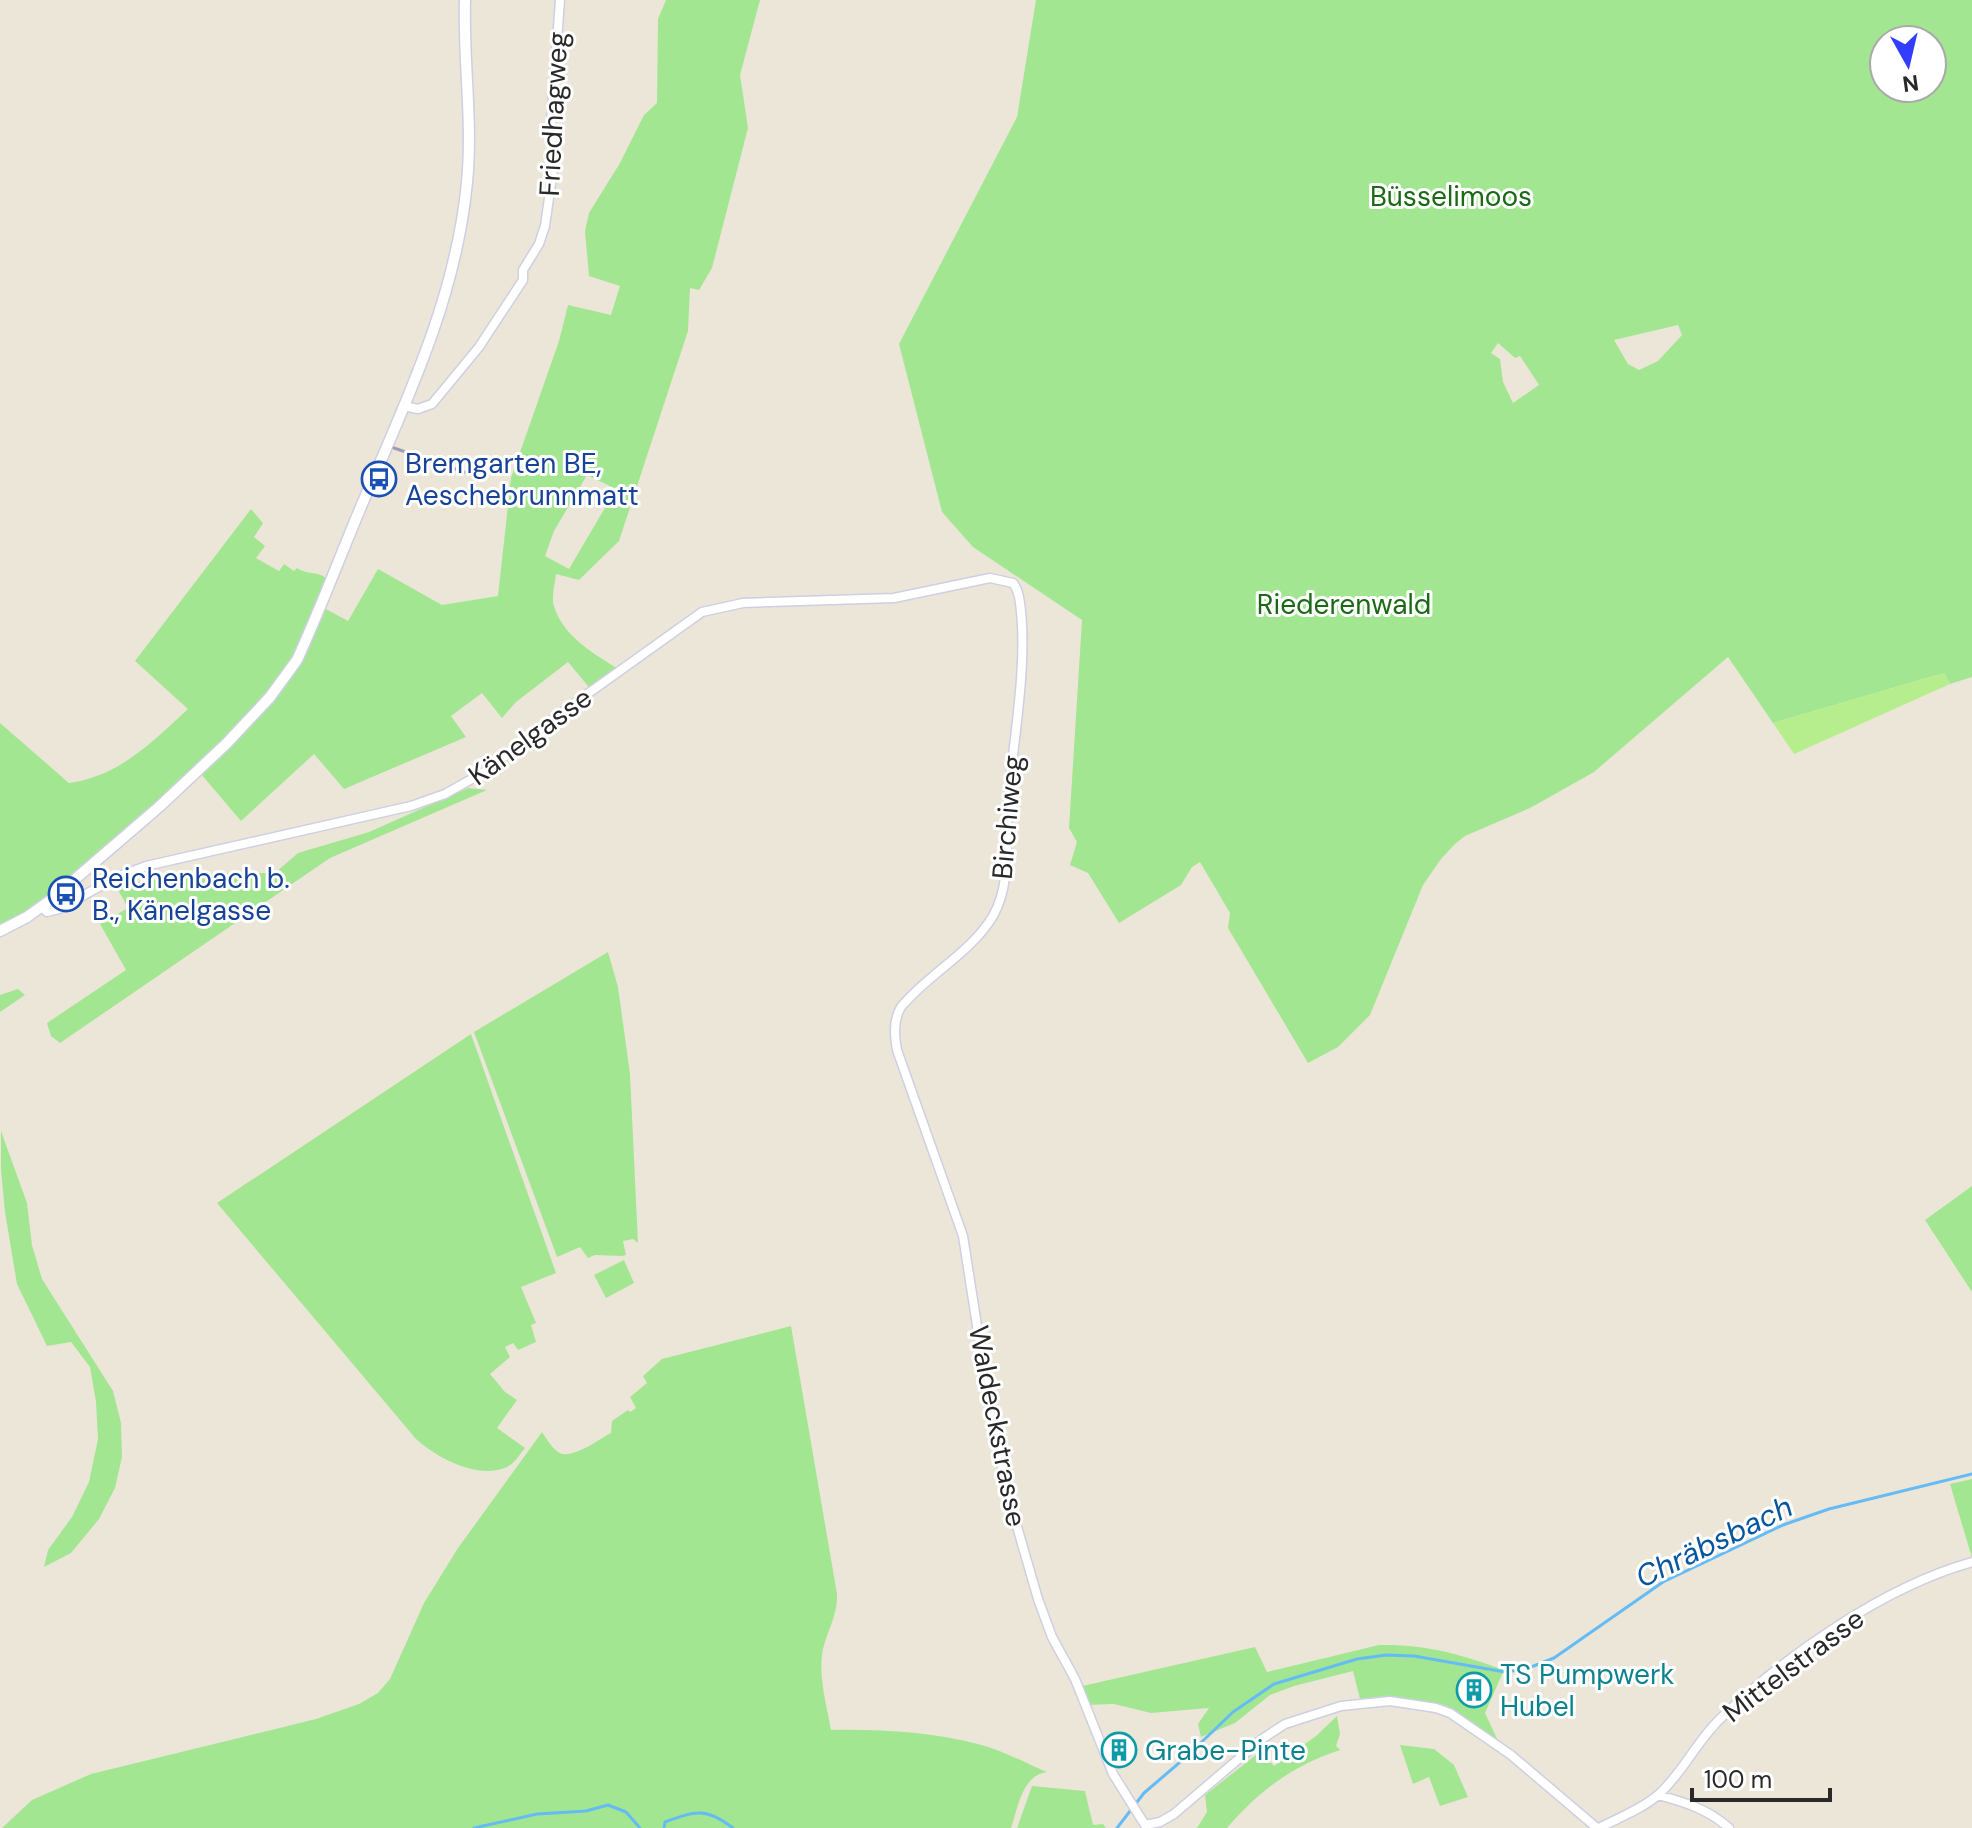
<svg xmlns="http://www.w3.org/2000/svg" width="1972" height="1828" font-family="'DM Sans',sans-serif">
	<rect width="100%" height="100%" fill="#ece6d9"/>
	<path fill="#a3e692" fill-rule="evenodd" d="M666,0H760L740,75L748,128L712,268L699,290L690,288L688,331L619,541L579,580L556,574C555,584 551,597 554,606C563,637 595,654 621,671L593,692L568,662L516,702L502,718L482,693L451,716L466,737L344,789L314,754L241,821L201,774L272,699L324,608L348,621L378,569L442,605L498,596L511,478L559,341L568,305L611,315L620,286L589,276L585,231L589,213L620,163L644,115L657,103L658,19ZM587,475L616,489L569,569L545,556L554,531Z
		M1036,0H1972V677L1950,684L1944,673L1773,723L1728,657L1594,772L1530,808L1465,836L1455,844L1441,859L1423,885L1370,1015L1338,1047L1308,1063L1228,928L1230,913L1200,862L1192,867L1181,885L1119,923L1088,873L1070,865L1077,842L1069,828L1082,620L973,547L942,512L899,344L1017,117ZM1884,40H1932V88H1884ZM1678,325L1682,335L1658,361L1639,370L1628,364L1614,340ZM1498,343L1515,358L1520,356L1539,385L1513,403L1503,382L1500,359L1491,353Z
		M251,509L263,523L254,537L265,546L256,558L279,571L284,564L294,571L297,568C307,575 317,571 326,578L288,667L225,739L157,803L39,904L0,926V723L69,783C120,776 152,742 188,709L135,661Z
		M468,788L487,790L330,858L60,1043L51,1036L47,1023L126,970L100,924L128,908L116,886L198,873H275L298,853L369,832Z
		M608,952L618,987L630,1074L638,1243L633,1239L623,1241L626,1255L622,1256L595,1255L588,1258L580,1247L557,1257L474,1032Z
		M18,989L25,995L0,1012V995Z
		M471,1034L556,1273L521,1287L536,1323L531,1325L536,1342L518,1350L513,1343L505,1347L510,1357L490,1374L505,1392L517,1400L497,1428L525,1448C519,1455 515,1463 507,1467C478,1480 437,1458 416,1439L217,1203Z
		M1,1131L27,1203L32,1245L42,1279L113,1391L121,1423L122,1457L115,1488L99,1519L71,1553L44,1567L48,1550L72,1517L89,1482L98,1439L96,1402L90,1367L71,1342L47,1346L17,1284L5,1212L1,1170Z
		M1972,1186V1292L1925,1220Z
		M624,1260L634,1283L606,1298L594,1275Z
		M791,1326L837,1594C838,1617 825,1634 822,1655C819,1679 827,1707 831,1730C879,1729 931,1732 978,1744C1002,1750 1025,1763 1047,1772C1022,1775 1018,1808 1011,1828H2L32,1800L91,1774L316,1719L359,1704L378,1693L390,1679L424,1603L458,1548L542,1432C546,1438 552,1448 558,1452C571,1461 599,1439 611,1433L612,1421L628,1410L630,1412L636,1408L630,1397L647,1383L643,1376L662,1359Z
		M1972,1479V1558L1950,1484Z
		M1379,1645C1426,1644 1460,1654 1504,1670L1485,1713L1499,1743C1485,1733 1472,1721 1458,1713C1428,1698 1392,1696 1360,1699L1353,1671L1294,1686L1270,1695L1235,1723L1201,1737L1198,1724L1209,1708L1151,1713L1114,1704L1085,1705L1078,1687L1255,1647L1267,1672Z
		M1337,1716L1340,1734L1336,1746L1340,1750C1293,1765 1259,1791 1227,1828H1197L1207,1812L1205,1795L1261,1751L1274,1766L1316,1736Z
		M1400,1745L1434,1749L1454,1765L1468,1797L1440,1806L1429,1777L1413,1784Z
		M1032,1786L1085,1791L1093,1825L1103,1824L1106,1828H1017Z"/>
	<path fill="#b7ee8d" d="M1944,673L1950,684L1794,754L1773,723Z"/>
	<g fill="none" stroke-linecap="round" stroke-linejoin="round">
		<path stroke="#65bbf5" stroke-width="3" d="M474,1828L537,1814L586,1811L608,1805L626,1812L640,1828
			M664,1828L665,1822C695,1811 706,1807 733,1828
			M1117,1828L1144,1793L1186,1757L1233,1712L1274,1684L1357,1659L1386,1655L1414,1656L1505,1672L1526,1669L1554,1658L1663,1582L1783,1525L1829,1509L1972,1474"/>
		<g stroke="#cecfe3" stroke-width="11">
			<path id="minor" d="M404,406L418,409L432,404L479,347L523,280V270L539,244L545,226L555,156L551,124L560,0
				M42,907L47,912L59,909L115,878L146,866L411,806L445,794L486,771L558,715L702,612L743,603L894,598L990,578L1013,583C1019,591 1020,601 1021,612C1027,669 1013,743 1008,802C1005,839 1012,883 993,916C971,953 928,974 901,1007C893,1020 894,1035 897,1050L963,1236L991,1415L1007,1492L1038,1599L1052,1637L1075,1679L1113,1774L1145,1825
				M1658,1795C1684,1802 1708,1809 1729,1828
				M1145,1825L1160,1822L1174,1814L1262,1739L1285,1724L1341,1706L1390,1701L1436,1708L1450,1713L1511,1755L1597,1828
				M1599,1828C1618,1818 1642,1809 1658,1795C1682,1774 1696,1742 1720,1719C1785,1656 1883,1587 1972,1562"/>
		</g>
		<g stroke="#cecfe3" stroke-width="13">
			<path id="tertiary" d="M0,931L27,917L52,899L160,806L227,743L270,697L297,660C320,610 339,559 360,509C406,402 456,299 467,182C473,121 463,61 465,0"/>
		</g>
		<use href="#minor" stroke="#fff" stroke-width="8"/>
		<use href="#tertiary" stroke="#fff" stroke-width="10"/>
		<path stroke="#9c9cb4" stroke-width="3" d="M394,448L470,474"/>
	</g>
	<defs>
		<g id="bus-ring" transform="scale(1.8)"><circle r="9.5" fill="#fff" stroke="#1a4fb4" stroke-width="1.5"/><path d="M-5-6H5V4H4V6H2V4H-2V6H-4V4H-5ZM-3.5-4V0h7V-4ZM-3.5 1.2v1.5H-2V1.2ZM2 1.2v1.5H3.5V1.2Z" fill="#1a4fb4"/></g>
		<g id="building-ring" transform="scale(1.8)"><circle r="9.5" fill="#fff" stroke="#0f9aa8" stroke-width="1.5"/><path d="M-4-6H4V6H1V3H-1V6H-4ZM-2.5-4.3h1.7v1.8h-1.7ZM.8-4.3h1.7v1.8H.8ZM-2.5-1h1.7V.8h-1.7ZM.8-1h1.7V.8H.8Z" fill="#0f9aa8"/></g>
	</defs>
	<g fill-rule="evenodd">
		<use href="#bus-ring" x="379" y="479"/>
		<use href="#bus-ring" x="66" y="894"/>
		<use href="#building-ring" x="1474" y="1690"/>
		<use href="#building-ring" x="1119" y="1750"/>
	</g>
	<g text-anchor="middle" stroke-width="6" stroke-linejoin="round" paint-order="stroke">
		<g font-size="28" fill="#292929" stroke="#fff">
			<text transform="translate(553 114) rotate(-87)" y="10">Friedhagweg</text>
			<text transform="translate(530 736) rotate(-36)" y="10">Känelgasse</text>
			<text transform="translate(1007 817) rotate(-85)" y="10">Birchiweg</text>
			<text transform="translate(998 1426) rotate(79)" y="10">Waldeckstrasse</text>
			<text transform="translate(1793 1665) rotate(-37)" y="10">Mittelstrasse</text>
		</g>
		<g font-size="28" fill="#1b6915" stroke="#fff">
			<text x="1451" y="206">Büsselimoos</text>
			<text x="1344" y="614">Riederenwald</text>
		</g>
		<g font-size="28" fill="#164399" stroke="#fff" text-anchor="start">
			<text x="405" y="473">Bremgarten BE,<tspan x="405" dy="32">Aeschebrunnmatt</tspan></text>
			<text x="92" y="888">Reichenbach b.<tspan x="92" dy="32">B., Känelgasse</tspan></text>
		</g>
		<g font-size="28" fill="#0d838f" stroke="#fff" text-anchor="start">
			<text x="1500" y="1684">TS Pumpwerk<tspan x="1500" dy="32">Hubel</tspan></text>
			<text x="1145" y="1760">Grabe-Pinte</text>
		</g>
		<g font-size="30" font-style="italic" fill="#06559f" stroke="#fff">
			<text transform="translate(1714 1542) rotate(-26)" y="10">Chräbsbach</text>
		</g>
	</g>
	<g transform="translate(1908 64) rotate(172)"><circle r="38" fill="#ffffff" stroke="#a9a9a9" stroke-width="2"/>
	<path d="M0-6L14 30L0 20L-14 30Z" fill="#333dff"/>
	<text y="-12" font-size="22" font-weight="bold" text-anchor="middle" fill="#292929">N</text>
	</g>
	<path d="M1692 1788v12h138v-12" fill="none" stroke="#292929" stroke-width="4"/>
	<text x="1704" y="1788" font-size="24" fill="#292929" stroke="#ffffff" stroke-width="6" paint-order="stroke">100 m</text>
</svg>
